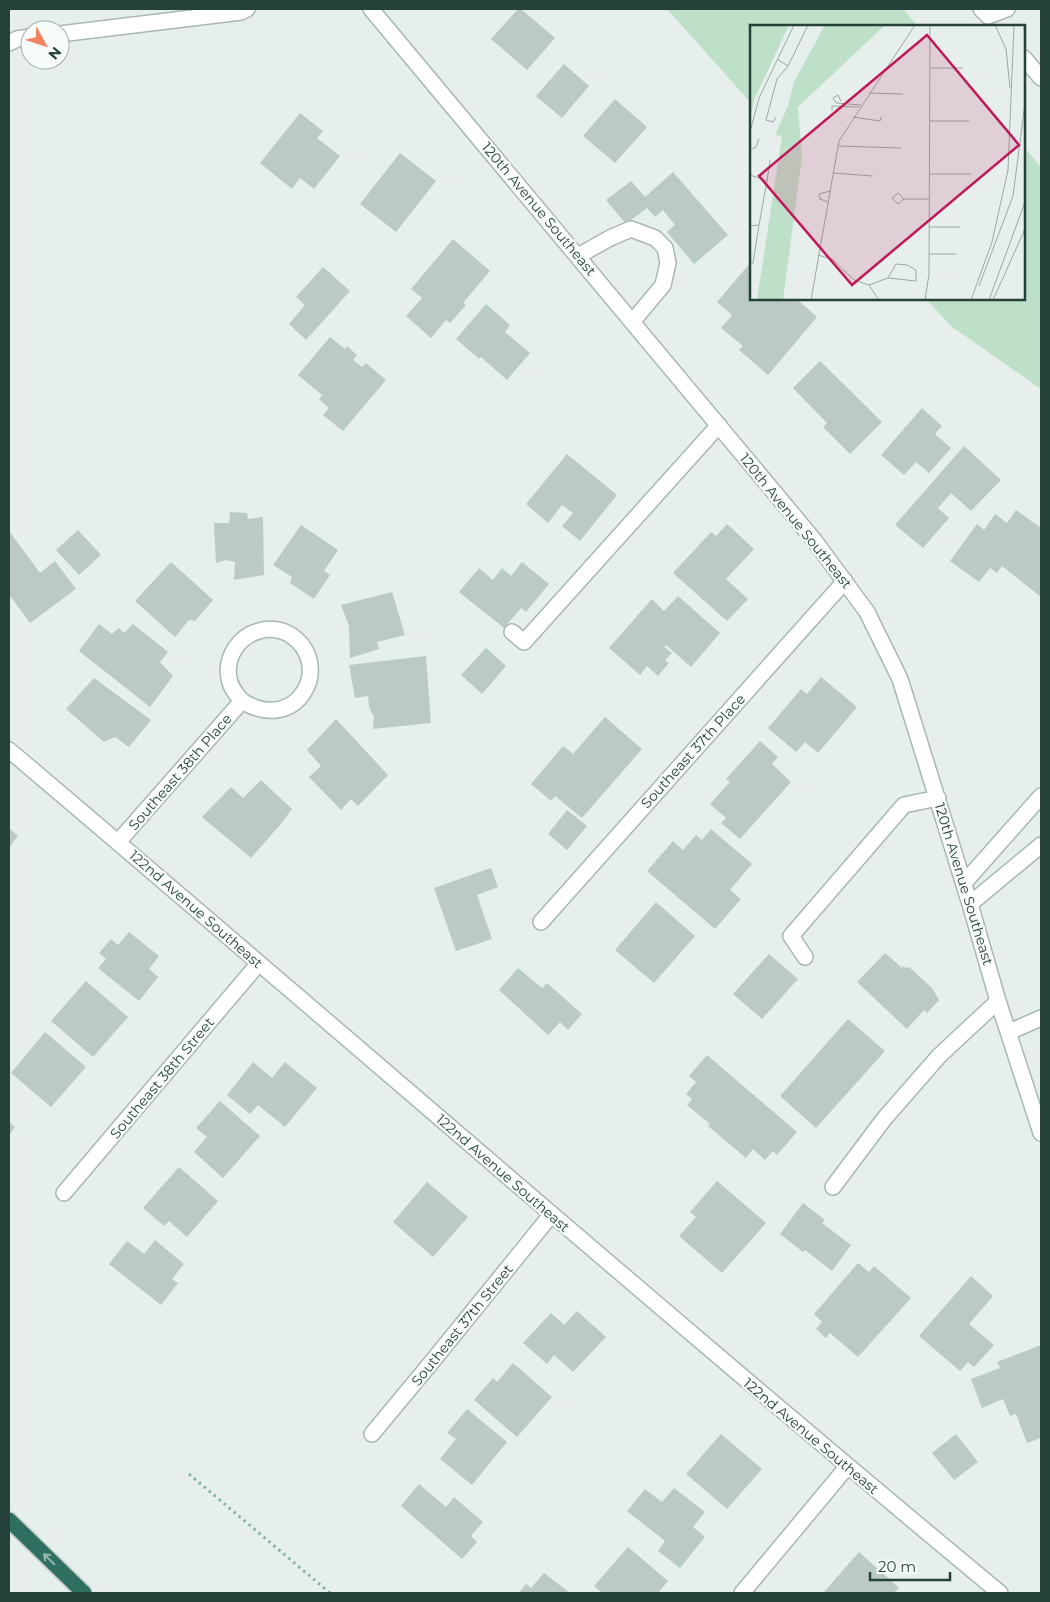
<svg xmlns="http://www.w3.org/2000/svg" width="1050" height="1602" font-family="Montserrat,sans-serif">
	<rect width="100%" height="100%" fill="#e6efeb"/>
	<path fill="#bfe0c8" d="M667,9H903L918,26H751V103Z
		M1024,147L1041,167V389L951,326L926,299H1024Z"/>
	<path fill="#bbcac4" d="M518,9H521L555,38L527,70L491,39Z
		M564,64L589,86L562,118L536,96Z
		M615,99L647,127L615,163L583,136Z
		M300,113L323,131L317,138L340,156L314,189L300,178L292,189L260,163Z
		M400,153L436,181L396,232L360,204Z
		M673,172L728,235L694,264L667,232L675,225L663,210L655,217L647,208L626,224L606,200L631,181L645,197Z
		M453,239L490,271L463,303L466,305L450,323L446,320L431,338L406,316L422,298L411,289Z
		M751,262V299H801L799,301L817,317L768,375L739,350L743,346L721,328L732,315L717,302Z
		M323,267L350,291L306,340L289,324L305,305L296,297Z
		M486,304L510,325L505,332L530,353L507,380L481,357L479,359L456,339Z
		M330,337L345,349L347,346L357,355L353,360L362,367L366,363L386,380L343,431L323,415L329,408L319,399L322,395L298,375Z
		M820,361L882,422L850,454L823,427L827,423L793,388Z
		M922,408L942,426L935,434L951,448L929,473L916,462L904,475L881,455Z
		M964,446L1001,480L971,511L951,493L938,508L949,518L923,548L895,525Z
		M567,454L617,495L580,541L562,526L573,513L562,505L548,523L526,504Z
		M1016,510L1041,528V597L1002,566L997,573L990,568L979,582L950,561L977,524L984,530L995,514L1007,523Z
		M230,512L247,513L248,519L263,517L264,575L234,580L235,562L226,560L216,563L214,523H229Z
		M727,524L754,549L726,579L748,599L727,621L673,573L711,532L716,536Z
		M301,525L338,550L324,571L330,575L314,599L290,583L292,577L273,565Z
		M78,530L101,555L79,575L56,550Z
		M9,531L40,573L55,561L76,589L30,623L11,597L9,598Z
		M171,562L213,600L195,621L189,620L175,637L135,601Z
		M522,562L549,584L526,612L521,608L504,628L459,592L479,568L493,580L502,568L511,576Z
		M392,592L405,635L377,642L379,649L350,658L349,626L341,605Z
		M678,596L720,633L691,667L666,645L664,647L672,653L665,660L669,663L658,676L647,666L640,675L609,648L652,599L664,611Z
		M99,624L112,634L119,628L124,633L133,624L168,652L160,662L173,676L150,707L79,651Z
		M486,648L506,666L482,694L461,675Z
		M426,656L431,723L373,729L374,717L369,707L368,696L355,698L349,665Z
		M821,677L857,707L818,753L805,742L796,752L768,728L801,689L807,694Z
		M94,678L151,720L129,747L115,737L104,742L66,709Z
		M605,717L642,749L582,818L555,796L551,801L531,784L563,746L573,754Z
		M336,719L388,775L358,806L351,799L341,810L309,777L321,766L307,750Z
		M760,741L778,757L772,764L791,782L740,839L721,823L726,818L710,804L730,782L726,779Z
		M261,780L292,809L280,825L251,858L202,817L231,787L243,798Z
		M567,810L587,826L567,850L548,834Z
		M9,828L18,836L9,848Z
		M711,829L752,864L730,890L741,899L715,929L647,871L673,841L683,850L696,835L702,840Z
		M491,868L498,887L477,895L492,939L456,951L434,888Z
		M656,902L695,936L654,983L615,950Z
		M129,932L159,956L149,969L158,977L139,1001L98,968L106,959L99,953L111,939L118,945Z
		M885,953L902,968L903,966L906,968L909,967L932,988L939,1000L927,1013L924,1010L907,1029L857,982Z
		M769,954L798,979L762,1019L733,994Z
		M518,968L542,988L547,983L582,1014L568,1030L560,1022L548,1035L499,990Z
		M86,981L128,1017L93,1057L51,1021Z
		M848,1019L885,1051L816,1128L780,1096Z
		M45,1032L86,1067L51,1107L11,1073Z
		M707,1055L797,1132L777,1155L773,1151L765,1160L753,1149L746,1158L708,1126L710,1124L687,1105L692,1099L686,1094L696,1082L689,1076Z
		M253,1062L272,1078L285,1062L317,1088L285,1127L258,1105L250,1114L227,1095Z
		M220,1101L260,1136L223,1178L194,1152L207,1137L196,1128Z
		M9,1122L15,1127L9,1135Z
		M179,1167L218,1201L187,1237L169,1221L164,1226L143,1208Z
		M717,1181L766,1223L722,1273L679,1236L696,1217L690,1212Z
		M427,1182L468,1217L433,1257L393,1222Z
		M803,1203L825,1220L822,1223L851,1245L832,1271L805,1250L803,1252L780,1234Z
		M155,1240L184,1264L172,1279L178,1283L161,1305L109,1264L127,1241L144,1254Z
		M858,1263L869,1272L874,1266L911,1298L858,1357L830,1333L826,1338L816,1329L822,1322L814,1314Z
		M971,1276L993,1296L969,1324L994,1345L974,1367L968,1362L960,1371L919,1336Z
		M577,1311L606,1337L573,1372L554,1355L547,1364L523,1343L551,1313L564,1325Z
		M1041,1345V1438L1027,1443L1016,1414L1010,1416L1003,1399L982,1408L971,1379L1000,1368L997,1362Z
		M513,1363L552,1397L517,1437L474,1400L493,1378L497,1382Z
		M467,1409L507,1442L472,1485L440,1459L456,1439L447,1433Z
		M721,1434L762,1469L727,1509L686,1474Z
		M956,1434L978,1462L954,1480L932,1453Z
		M419,1484L446,1507L454,1497L483,1522L471,1536L477,1542L462,1559L401,1506Z
		M674,1488L705,1512L693,1527L705,1537L680,1568L658,1551L665,1541L627,1511L645,1489L662,1502Z
		M628,1547L668,1581L658,1593H602L594,1586Z
		M859,1552L899,1588L894,1593H826L824,1592Z
		M544,1573L570,1593H519L526,1584L531,1588Z"/>
	<g fill="none" stroke-linecap="round" stroke-linejoin="round">
		<g stroke="#a8b8b2" stroke-width="18">
			<path id="minor" d="M371,9L814,540L867,612L900,679L970,904L998,1001L1041,1133
				M981,9L988,16L1007,9
				M60,34L241,12L247,9
				M9,43L17,39L30,37
				M1024,58L1041,78
				M578,256L610,238L631,229L655,238L665,248L668,263L663,285L633,321
				M512,632L524,642L719,425
				M9,750C340,1030 666,1316 1000,1593
				M118,842L242,701C236,694 230,687 229,678C225,657 239,636 259,631C268,628 280,629 289,634C336,663 298,736 242,701
				M964,883L1041,796
				M970,904L1041,845
				M541,922L845,581
				M805,957L791,936L904,805L938,798
				M1009,1032L1041,1018
				M833,1187L884,1119L939,1056L998,1001
				M64,1193L259,963
				M372,1434L435,1358L551,1215
				M742,1593L847,1467"/>
		</g>
		<g stroke="#c2cac8" stroke-width="18">
			<path id="highway" d="M9,1520L84,1593"/>
		</g>
		<path stroke="#86b3a5" stroke-width="3" stroke-dasharray="2.5 4" stroke-linecap="butt" d="M189,1474L330,1593"/>
		<use href="#minor" stroke="#fff" stroke-width="15"/>
		<use href="#highway" stroke="#2f6f62" stroke-width="15"/>
	</g>
	<defs><path id="oneway-shaft" d="M-6 0H5M1.5-3L5.5 0L1.5 3" fill="none" stroke-width="1.6" stroke-linecap="round" stroke-linejoin="round" transform="scale(1.25)"/></defs>
	<use stroke="#93b5ae" href="#oneway-shaft" transform="translate(49 1559) rotate(-136)"/>
	<g text-anchor="middle" stroke-width="4.5" stroke-linejoin="round" paint-order="stroke">
		<g font-size="14" fill="#24423a" stroke="#f7fbf9">
			<text transform="translate(539 209) rotate(50)" y="5">120th Avenue Southeast</text>
			<text transform="translate(796 521) rotate(51)" y="5">120th Avenue Southeast</text>
			<text transform="translate(693 751) rotate(-48)" y="5">Southeast 37th Place</text>
			<text transform="translate(180 772) rotate(-49)" y="5">Southeast 38th Place</text>
			<text transform="translate(964 884) rotate(73)" y="5">120th Avenue Southeast</text>
			<text transform="translate(196 909) rotate(41)" y="5">122nd Avenue Southeast</text>
			<text transform="translate(162 1078) rotate(-50)" y="5">Southeast 38th Street</text>
			<text transform="translate(503 1173) rotate(41)" y="5">122nd Avenue Southeast</text>
			<text transform="translate(462 1325) rotate(-51)" y="5">Southeast 37th Street</text>
			<text transform="translate(811 1436) rotate(40)" y="5">122nd Avenue Southeast</text>
		</g>
	</g>
	<g transform="translate(750 25)">
		<rect width="275" height="275" fill="#e6efeb"/>
		<path d="M0,0H39L4,75L0,96ZM75,0H135L48,82L52,132L33,275H7L32,111L25,110L38,81L44,57Z" fill="#bfe0c8"/>
		<path fill="none" stroke="#98aaa4" stroke-width="1" d="M245,0L256,24L260,63M274,0L275,26M27,34L38,41L58,0M181,43H213M119,68L153,69M91,76L88,70L83,73L86,78L111,80M82,86V81L109,82M26,92L23,97L16,95L27,54L38,41M103,92L130,96L131,92M180,96H219M0,107L9,73L44,0M88,121L151,123M0,125L6,122L9,114M83,148L123,151M180,149H221M0,150L17,156L9,200L0,201M17,156L20,135M154,174L148,168L142,173L148,179L154,174H179M78,177L70,174L69,169L80,166M179,202H210M179,229H206M68,230L82,234L104,255L119,260L138,253L166,256V245L157,240L146,239L138,253M0,237L3,238L9,200M119,260L129,275M229,261L263,171L275,78M61,275L89,116L165,0M175,275L179,249L180,0M221,275L242,217L258,145L264,0M239,275L275,177M243,275L275,204"/>
		<path fill="#c2185b" fill-opacity="0.15" stroke="#c2185b" stroke-width="2.5" d="M177,10L269,120L102,260L9,151Z"/>
		<rect width="275" height="275" fill="none" stroke="#24423a" stroke-width="2.5"/>
	</g>
	<rect width="1050" height="1602" fill="none" stroke="#24423a" stroke-width="20"/>
	<g transform="translate(45 45) rotate(130)"><circle r="24" fill="#f7fbf9" stroke="#a3b1ad"/>
	<path d="M0-4L9 19L0 12L-9 19Z" fill="#f4845f"/>
	<text y="-8" font-size="14" font-weight="bold" text-anchor="middle" fill="#24423a">N</text>
	</g>
	<path d="M870 1572v8h80v-8" fill="none" stroke="#24423a" stroke-width="2.5"/>
	<text x="878" y="1572" font-size="15" fill="#24423a" stroke="#f7fbf9" stroke-width="4" paint-order="stroke">20 m</text>
</svg>
